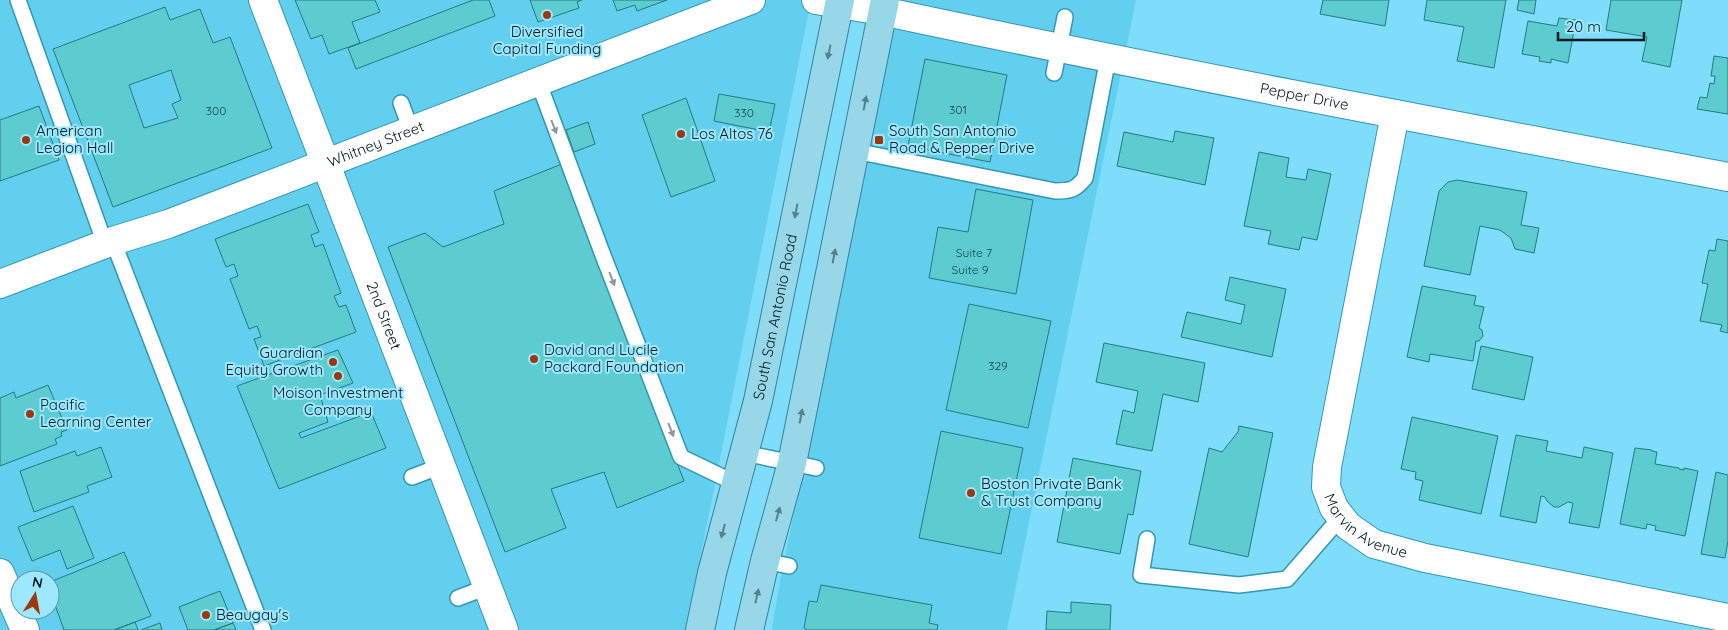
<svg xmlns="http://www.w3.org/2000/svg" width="1728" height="630" font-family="Quicksand,sans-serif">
	<rect width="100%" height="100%" fill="#7dddfa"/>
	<path fill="#63cfee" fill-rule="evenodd" d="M0,0H811L686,630H0ZM20,580H50V610H20Z
		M899,0H1136L1007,630H772L780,581Z"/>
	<path fill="#5cccd1" stroke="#247b7f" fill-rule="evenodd" d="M295,0H375L380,12L352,22L360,43L329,54L322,35L311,39Z
		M473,0H489L495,16L356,69L348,48Z
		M530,0H582L577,2L579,8L538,22Z
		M613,0H667L637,11L635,5L617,11Z
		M1323,0H1389L1385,26L1320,14Z
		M1427,0H1506L1494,68L1457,61L1464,27L1424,20Z
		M1519,0H1536L1534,14L1517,10Z
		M1611,0H1682L1670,67L1642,61L1647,37L1606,30Z
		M165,7L170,20L200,9L213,43L230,37L272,148L113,207L53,49ZM171,70L181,100L172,104L178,118L144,128L129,85Z
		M1559,18L1576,20L1568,63L1551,59V63L1539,61L1540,57L1522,54L1528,21L1557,26Z
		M1714,56L1728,58V114L1697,109L1700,97L1707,98L1710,83L1714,84L1715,76H1711Z
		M925,59L1007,75L990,162L908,146Z
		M719,94L775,104L769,132L714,121Z
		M686,98L715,181L671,197L642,115Z
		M39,106L59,160L0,181V120Z
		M588,122L595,144L574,152L566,130Z
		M1175,131L1214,138L1205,185L1117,166L1124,132L1173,142Z
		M1259,152L1289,158L1286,177L1306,180L1308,169L1331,174L1317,240L1302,237L1299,250L1268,244L1271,231L1244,226Z
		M562,164L684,481L617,508L604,472L551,489L566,528L505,552L388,247L425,233L443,247L504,224L494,191Z
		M1457,180L1527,192L1521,225L1539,228L1534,253L1515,249L1511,238L1500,230L1480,226L1470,275L1424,266L1439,191L1448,182Z
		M976,189L1033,200L1016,294L929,278L938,227L968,232Z
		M308,204L319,232L311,235L315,247L323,244L341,293L334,296L339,307L346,305L356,332L264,366L254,339L261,337L257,326L249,329L230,279L238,276L234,264L226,267L215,239Z
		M1717,239L1728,241V333L1720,331L1722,325L1700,321L1708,284L1702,283L1709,250L1715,251Z
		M1230,277L1286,289L1272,357L1181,337L1187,312L1241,324L1245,305L1225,300Z
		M1422,286L1476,296L1474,305L1484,307L1479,328L1482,330L1483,336L1479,341H1476L1473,361L1430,354L1429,362L1407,357Z
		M969,304L1051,321L1028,428L946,410Z
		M1104,343L1205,363L1198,402L1163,394L1152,451L1116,444L1123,410L1134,413L1138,391L1096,382Z
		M1481,346L1533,357L1524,400L1472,389Z
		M338,350L353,383L320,395L328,422L299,433L301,438L371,412L386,448L279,489L237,386Z
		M48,385L67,430L61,432L62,436L55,439L57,444L0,466V398L14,392L16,398Z
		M1412,417L1498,436L1481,514L1419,500L1423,481L1415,479L1416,472L1401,469Z
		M1239,426L1273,433L1248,557L1189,544L1209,448L1222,452L1238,432Z
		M941,431L1023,448L1001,554L919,538Z
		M1516,435L1548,441L1546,451L1582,458L1584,447L1613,453L1599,528L1569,523L1573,503L1568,502L1559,507H1554L1547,501L1545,497L1541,496L1536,523L1500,516Z
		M101,447L112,477L87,486L89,492L34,512L20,471L75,451L77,456Z
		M1635,448L1652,450V451L1657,452L1655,464L1679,468V469L1684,470V468L1698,471L1685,536L1655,530L1656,526L1647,524L1646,529L1620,524Z
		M1073,458L1141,471L1133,515L1128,514L1120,554L1057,542Z
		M1716,472L1728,475V541L1725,558L1701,554Z
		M73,506L94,558L67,569L60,550L32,561L18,527Z
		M124,552L151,616L114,630H64L50,591V582Z
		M821,585L932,605L929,623L938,625L937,630H807L804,628L809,601L817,602Z
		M220,591L233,623L214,630H188L179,607Z
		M1071,602L1111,605L1110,630H1046L1047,611L1071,613Z
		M135,622L138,630H114Z
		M160,623L162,630H141Z
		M233,623L236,630H214Z"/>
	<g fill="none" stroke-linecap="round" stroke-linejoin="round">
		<g stroke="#3197b2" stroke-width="18">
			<path id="lane" d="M18,0L105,244
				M1054,73L1065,17
				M538,81L601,250L681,457L735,483
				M401,103L411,130
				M855,151L1055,191C1071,191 1075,190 1085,178L1108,58
				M113,241L263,630
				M744,453L816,468
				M412,477L441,466
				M1147,539L1141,575L1239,585L1287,579L1341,517
				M765,561L789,566
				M458,598L487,587"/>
		</g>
		<g stroke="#3197b2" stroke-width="30">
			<g id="street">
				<path id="s1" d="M263,0L504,630"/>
				<path id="s2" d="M882,11C1163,71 1446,124 1728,177"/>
				<path id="s3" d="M1395,114L1327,467L1326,487L1334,508L1348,526L1374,544L1425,558L1728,618"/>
			</g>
		</g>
		<g stroke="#3197b2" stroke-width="30">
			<g id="secondary">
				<path d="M816,0L882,11"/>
				<path id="s4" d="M0,284L113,241L168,224L751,0"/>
				<path d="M0,573L25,630"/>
			</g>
		</g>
		<g stroke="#358399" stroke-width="30">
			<g id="primary">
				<path id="s5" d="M700,630L712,573L758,401L840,0"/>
				<path d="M749,630L765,561L792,463L885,0"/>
			</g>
		</g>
		<use href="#lane" stroke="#fff" stroke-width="15"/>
		<use href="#street" stroke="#fff" stroke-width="28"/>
		<use href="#secondary" stroke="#fff" stroke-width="28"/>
		<use href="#primary" stroke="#97d7e8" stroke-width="28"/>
	</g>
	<defs><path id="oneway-solid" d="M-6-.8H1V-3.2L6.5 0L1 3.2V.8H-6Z" transform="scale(1.25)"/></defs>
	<g fill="#53828f">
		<use href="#oneway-solid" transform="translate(829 52) rotate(102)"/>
		<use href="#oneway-solid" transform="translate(865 103) rotate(-79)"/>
		<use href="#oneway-solid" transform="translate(796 211) rotate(101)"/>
		<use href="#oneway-solid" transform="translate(834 256) rotate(-79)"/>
		<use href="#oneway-solid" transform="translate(801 416) rotate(-79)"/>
		<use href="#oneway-solid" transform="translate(778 514) rotate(-74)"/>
		<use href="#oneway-solid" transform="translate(723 531) rotate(105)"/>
		<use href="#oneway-solid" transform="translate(757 596) rotate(-77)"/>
	</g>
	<g fill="#8c989c">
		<use href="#oneway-solid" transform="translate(554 127) rotate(69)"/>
		<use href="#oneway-solid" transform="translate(612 279) rotate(69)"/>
		<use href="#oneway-solid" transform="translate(671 430) rotate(69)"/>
	</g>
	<g fill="#9d380e" stroke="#9ee8ff" stroke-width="2">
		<circle cx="547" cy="15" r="5"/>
		<circle cx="681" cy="134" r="5"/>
		<circle cx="26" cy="140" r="5"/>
		<rect x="874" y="135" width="10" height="10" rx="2.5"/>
		<circle cx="534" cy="359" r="5"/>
		<circle cx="333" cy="362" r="5"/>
		<circle cx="338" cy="376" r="5"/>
		<circle cx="30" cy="414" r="5"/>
		<circle cx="971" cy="493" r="5"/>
		<circle cx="206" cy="615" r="5"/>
	</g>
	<g text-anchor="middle" stroke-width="4" stroke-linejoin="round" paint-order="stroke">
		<g font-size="12" fill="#17464e">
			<text x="958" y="114">301</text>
			<text x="216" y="115">300</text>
			<text x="744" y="117">330</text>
			<text x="974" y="257">Suite 7</text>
			<text x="970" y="274">Suite 9</text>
			<text x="998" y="370">329</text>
		</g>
		<g font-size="15" fill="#001a22" stroke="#9ee8ff" text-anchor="start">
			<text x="547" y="37" text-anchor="middle">Diversified<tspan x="547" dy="17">Capital Funding</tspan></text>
			<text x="36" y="136">American<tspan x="36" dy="17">Legion Hall</tspan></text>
			<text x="889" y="136">South San Antonio<tspan x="889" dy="17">Road &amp; Pepper Drive</tspan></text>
			<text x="691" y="139">Los Altos 76</text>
			<text x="544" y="355">David and Lucile<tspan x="544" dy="17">Packard Foundation</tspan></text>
			<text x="323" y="358" text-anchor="end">Guardian<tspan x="323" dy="17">Equity Growth</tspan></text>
			<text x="338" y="398" text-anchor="middle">Moison Investment<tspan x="338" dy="17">Company</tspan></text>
			<text x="40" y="410">Pacific<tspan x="40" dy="17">Learning Center</tspan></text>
			<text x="981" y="489">Boston Private Bank<tspan x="981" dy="17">&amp; Trust Company</tspan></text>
			<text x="216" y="620">Beaugay's</text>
		</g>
		<g font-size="15" fill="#001a22" stroke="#9ee8ff">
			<text dy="5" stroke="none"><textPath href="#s2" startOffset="431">Pepper Drive</textPath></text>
			<text dy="5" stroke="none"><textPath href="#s4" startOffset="401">Whitney Street</textPath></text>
			<text dy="5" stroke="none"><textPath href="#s1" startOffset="338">2nd Street</textPath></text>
			<text dy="5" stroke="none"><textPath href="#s5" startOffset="322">South San Antonio Road</textPath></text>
			<text dy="5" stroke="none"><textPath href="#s3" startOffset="439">Marvin Avenue</textPath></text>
		</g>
	</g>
	<g transform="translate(35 595) rotate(11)"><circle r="24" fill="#9ee8ff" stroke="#5f96a7"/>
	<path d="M0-4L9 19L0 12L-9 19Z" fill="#9d380e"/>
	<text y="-8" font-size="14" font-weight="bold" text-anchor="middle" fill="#001a22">N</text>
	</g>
	<path d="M1558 32v8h86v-8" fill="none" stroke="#001a22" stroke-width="2.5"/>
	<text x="1566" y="32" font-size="15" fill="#001a22" stroke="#9ee8ff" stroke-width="4" paint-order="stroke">20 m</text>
</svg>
